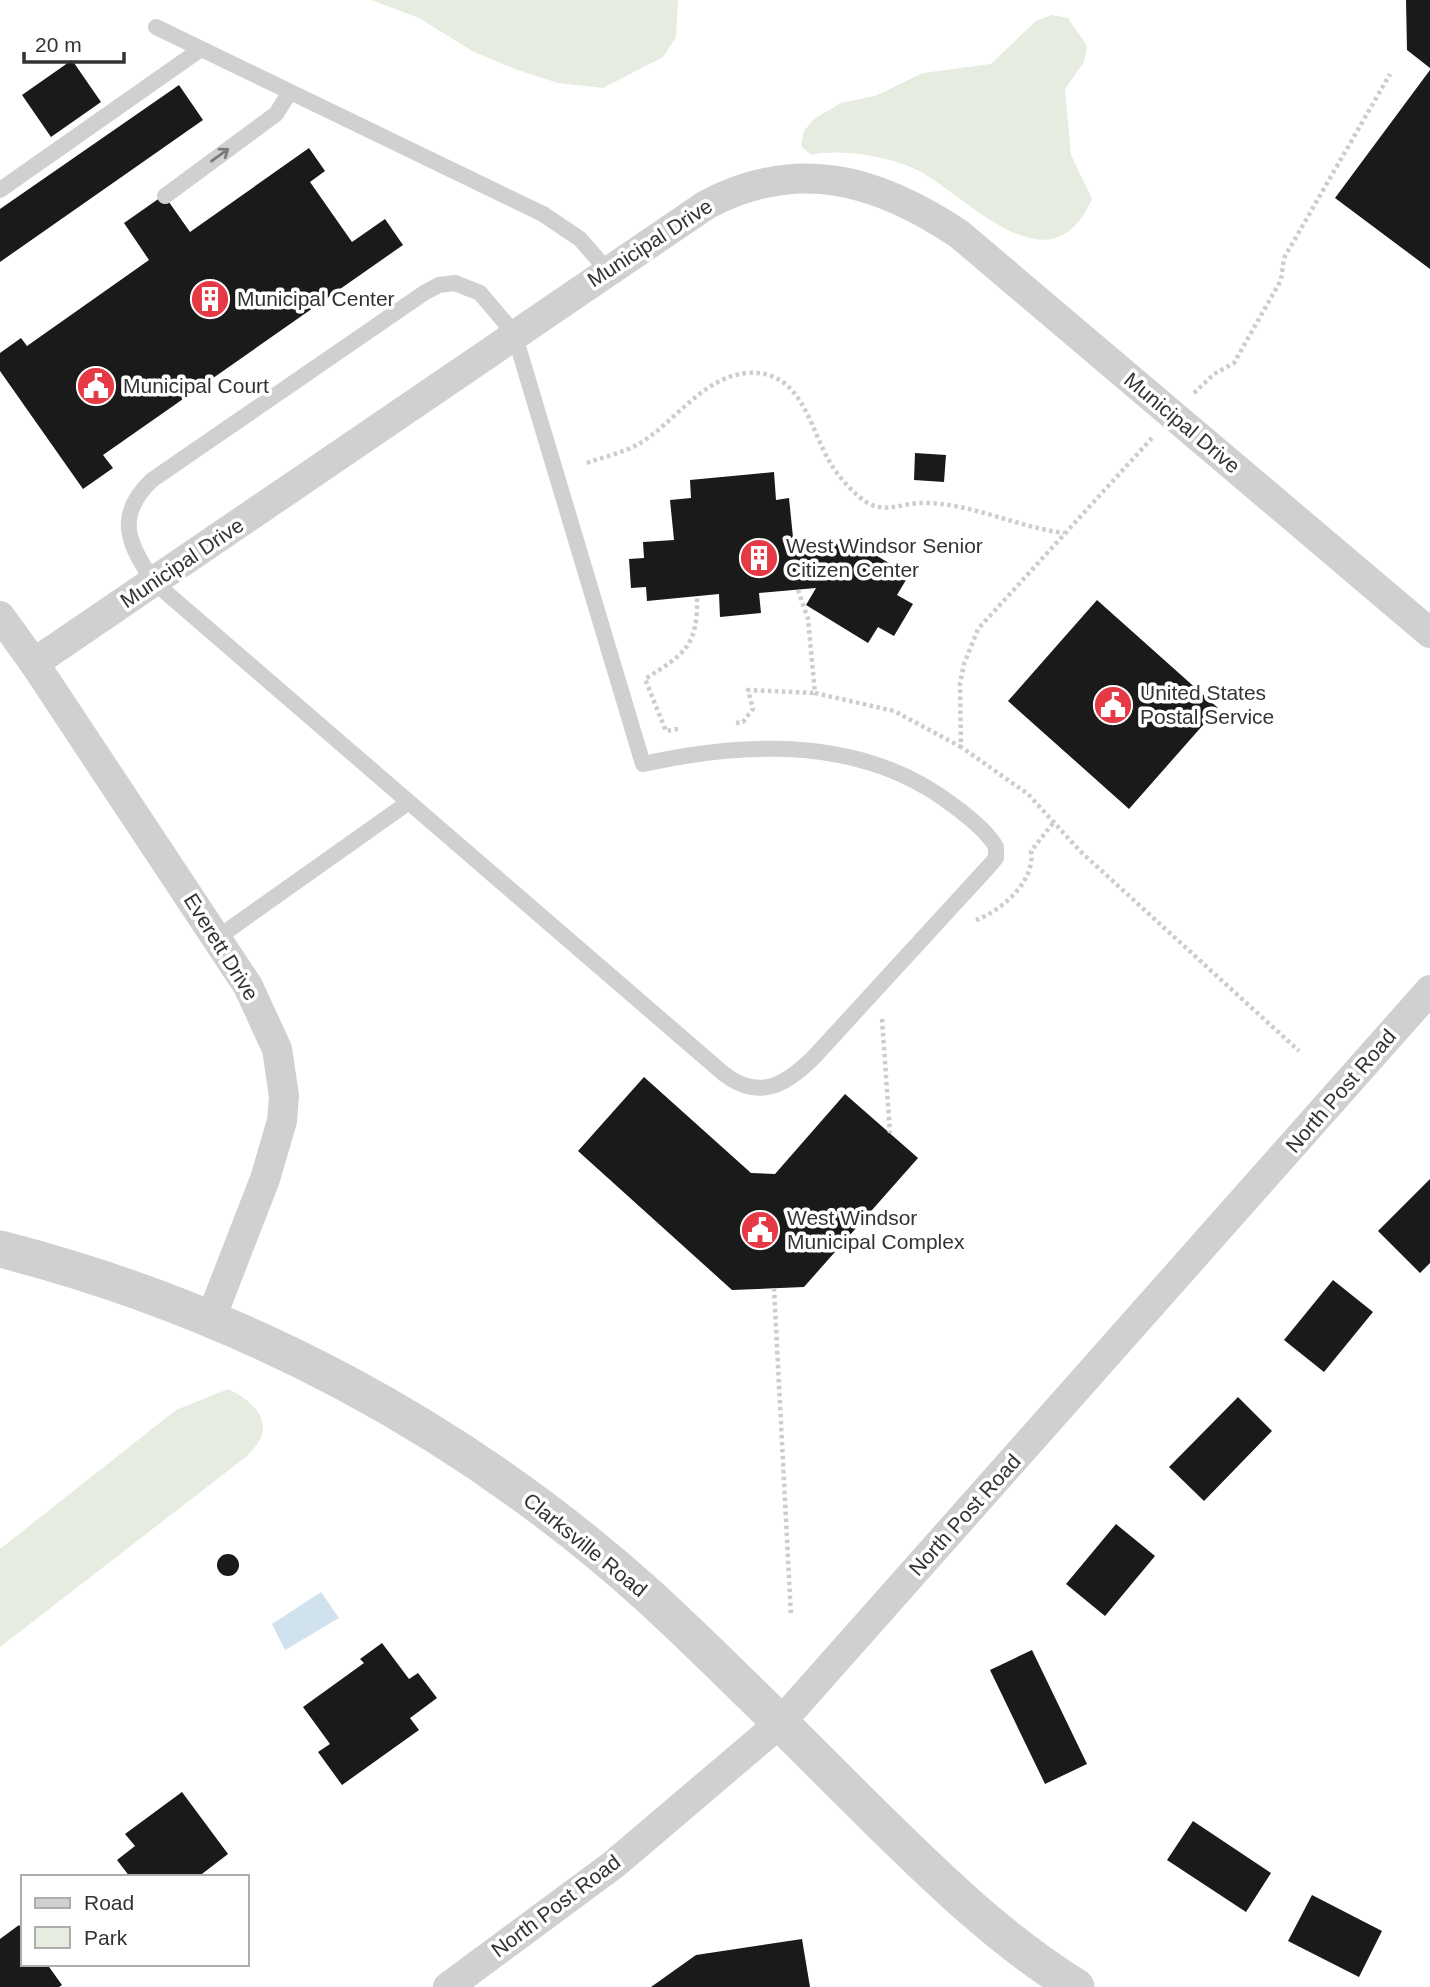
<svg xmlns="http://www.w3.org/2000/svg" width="1430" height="1987" font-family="Arial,sans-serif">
	<rect width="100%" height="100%" fill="#fff"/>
	<path fill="#e6ecdf" d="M371,0H678L676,37L663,57L603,88L558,83L515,69L474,52L419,18Z
		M1052,15L1068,18L1087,46L1084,62L1065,89L1071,155L1092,199C1052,289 977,206 926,175C897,157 843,148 811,155L801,146L804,131L814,119L841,103L875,96L923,73L991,64L1036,21Z
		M228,1389C245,1397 270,1414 261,1437C259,1444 251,1451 247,1456L0,1647V1549L176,1410Z"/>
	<path fill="#cfe2ee" d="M321,1592L339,1618L285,1650L272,1624Z"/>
	<path fill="#1a1a1a" d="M1406,0H1430V68L1407,50Z
		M72,60L101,102L51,137L22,95Z
		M1430,70V269L1335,198Z
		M179,85L203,120L0,262V209Z
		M309,148L325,171L310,182L352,242L385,219L403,245L103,455L113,468L83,489L0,371V353L21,338L27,346L149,260L124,223L164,195L190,232Z
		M915,453L946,455L944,482L914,480Z
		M774,472L776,500L789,498L794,547L844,543L847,538L909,575L897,595L913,604L894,636L878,627L868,643L806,605L816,588L759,593L761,613L720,617L719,594L647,601L646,587L631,588L629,559L644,558L643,542L674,540L670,500L691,498L690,480Z
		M1097,600L1218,708L1129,809L1008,701Z
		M644,1077L751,1173L775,1174L845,1094L918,1158L804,1287L732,1290L578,1151Z
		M1430,1179V1263L1420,1273L1378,1231Z
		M1333,1280L1373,1312L1324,1372L1284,1340Z
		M1238,1397L1272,1431L1204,1501L1169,1467Z
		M1116,1524L1155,1556L1105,1616L1066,1584Z
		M217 1565a11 11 0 1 1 22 0a11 11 0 1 1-22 0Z
		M382,1643L409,1679L418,1673L437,1698L410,1718L419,1730L342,1785L318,1752L330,1744L303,1707L364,1663L360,1659Z
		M1032,1650L1087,1764L1045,1784L990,1670Z
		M182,1792L228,1854L198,1877H130L117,1860L135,1846L125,1834Z
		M1193,1821L1271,1873L1246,1912L1167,1860Z
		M1312,1895L1382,1931L1359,1977L1288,1941Z
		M19,1925L23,1931V1964H47L62,1985L59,1987H0V1939Z
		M802,1939L810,1987H651L696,1955Z"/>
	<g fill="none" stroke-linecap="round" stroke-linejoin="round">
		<path stroke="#cdcdcd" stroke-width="4.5" stroke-dasharray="3.5 3.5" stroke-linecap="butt" d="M1194,393L1214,374L1234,363L1281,280L1284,258L1390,74
			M1152,438L978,629L964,664L960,684L961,747L1028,794L1080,851L1299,1051
			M587,463C603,457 622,453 637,445C674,424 702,377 747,373C803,369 809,429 831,464C837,474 846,485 855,493C883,520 898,501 929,503C975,505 1018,527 1064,533
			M798,590L808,619L815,693L894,711L961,747
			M736,723L743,722L753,709L748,690L815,693
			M678,729L666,731L645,679C685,654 698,646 697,597
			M976,920C1001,911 1036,881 1031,851L1054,822
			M882,1019L890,1133
			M774,1288L791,1616"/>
		<path stroke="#d0d0d0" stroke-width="16" d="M156,27L543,214L580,239L607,270
			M0,190L201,49
			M165,196L276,114L290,92
			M455,283L480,293L514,333L643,764C748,741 864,736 954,806C969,817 987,831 996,847V858L991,864L814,1057C786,1085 759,1101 724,1074L155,583C128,545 114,516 152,480L424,293L439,285Z
			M217,938L409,802"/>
		<path stroke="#d0d0d0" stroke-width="30" d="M0,616L34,663L248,986L277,1049L284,1096L282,1121L265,1179L211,1318
			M34,663L706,205C798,156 878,180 959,234L1430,633
			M448,1987L613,1865L780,1723L1430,990"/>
		<path stroke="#d0d0d0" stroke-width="37" d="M0,1249C242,1311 464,1429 650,1597C728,1669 803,1746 878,1820C940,1881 1002,1941 1076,1987"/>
	</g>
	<defs><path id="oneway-shaft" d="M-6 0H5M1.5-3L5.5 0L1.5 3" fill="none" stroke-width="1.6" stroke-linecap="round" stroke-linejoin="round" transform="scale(1.75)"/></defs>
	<use stroke="#7a7a7a" href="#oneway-shaft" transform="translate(220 155) rotate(-36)"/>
	<defs>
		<g id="building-disc" transform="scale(2.0125)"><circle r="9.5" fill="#e63946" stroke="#fff"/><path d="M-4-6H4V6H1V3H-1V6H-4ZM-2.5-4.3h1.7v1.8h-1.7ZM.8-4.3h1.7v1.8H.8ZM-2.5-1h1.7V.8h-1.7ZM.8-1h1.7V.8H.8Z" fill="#fff"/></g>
		<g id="civic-disc" transform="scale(2.0125)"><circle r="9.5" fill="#e63946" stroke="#fff"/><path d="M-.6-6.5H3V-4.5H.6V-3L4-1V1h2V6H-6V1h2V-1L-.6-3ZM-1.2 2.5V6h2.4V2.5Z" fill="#fff"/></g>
	</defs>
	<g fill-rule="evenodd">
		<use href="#building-disc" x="210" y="299"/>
		<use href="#civic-disc" x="96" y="386"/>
		<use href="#building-disc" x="759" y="558"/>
		<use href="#civic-disc" x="1113" y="705"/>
		<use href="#civic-disc" x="760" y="1230"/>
	</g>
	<g text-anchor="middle" stroke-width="7" stroke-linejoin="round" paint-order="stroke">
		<g font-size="21" fill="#333" stroke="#fff">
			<text transform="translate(650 243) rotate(-33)" y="7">Municipal Drive</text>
			<text transform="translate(1182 423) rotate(40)" y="7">Municipal Drive</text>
			<text transform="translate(182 563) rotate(-34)" y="7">Municipal Drive</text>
			<text transform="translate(221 947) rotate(58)" y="7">Everett Drive</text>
			<text transform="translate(1341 1091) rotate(-49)" y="7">North Post Road</text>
			<text transform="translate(965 1515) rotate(-48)" y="7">North Post Road</text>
			<text transform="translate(585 1545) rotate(39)" y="7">Clarksville Road</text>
			<text transform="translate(556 1906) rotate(-37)" y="7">North Post Road</text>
		</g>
		<g font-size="21" fill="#333" stroke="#fff" text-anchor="start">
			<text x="237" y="306">Municipal Center</text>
			<text x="123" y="393">Municipal Court</text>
			<text x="786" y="553">West Windsor Senior<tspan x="786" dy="24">Citizen Center</tspan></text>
			<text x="1140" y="700">United States<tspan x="1140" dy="24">Postal Service</tspan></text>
			<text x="787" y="1225">West Windsor<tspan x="787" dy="24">Municipal Complex</tspan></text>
		</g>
	</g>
	<rect x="21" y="1875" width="228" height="91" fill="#ffffff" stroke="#adadad" stroke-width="2"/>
	<rect x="35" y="1898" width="35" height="10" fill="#d0d0d0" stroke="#adadad" stroke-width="2"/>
	<text x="84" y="1910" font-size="21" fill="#333333">Road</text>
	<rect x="35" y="1927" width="35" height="21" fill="#e6ecdf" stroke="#adadad" stroke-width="2"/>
	<text x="84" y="1945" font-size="21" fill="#333333">Park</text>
	<path d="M24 52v10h100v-10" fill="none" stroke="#333333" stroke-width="3.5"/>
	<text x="35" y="52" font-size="21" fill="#333333" stroke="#ffffff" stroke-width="5" paint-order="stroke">20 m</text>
</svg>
